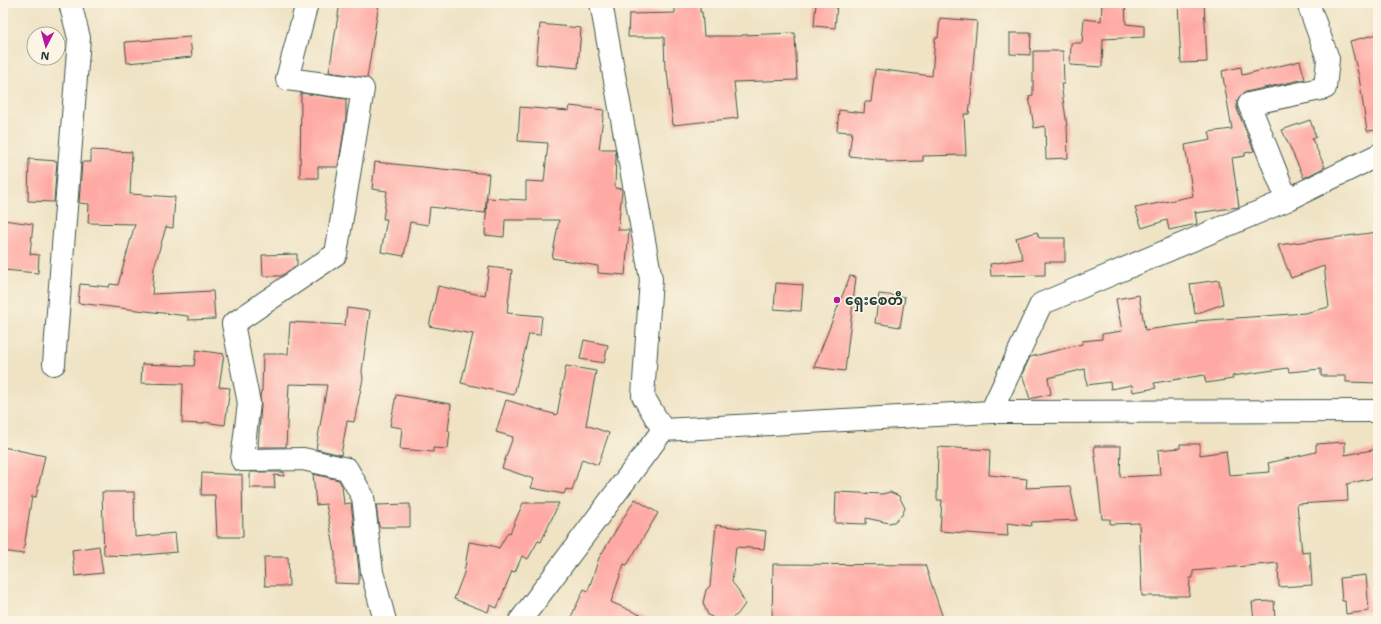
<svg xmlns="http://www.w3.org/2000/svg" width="1381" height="624" font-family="'Shantell Sans','Noto Sans Myanmar',sans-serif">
	<rect width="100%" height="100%" fill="#fcf5e5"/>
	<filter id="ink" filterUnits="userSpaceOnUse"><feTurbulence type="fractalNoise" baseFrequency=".025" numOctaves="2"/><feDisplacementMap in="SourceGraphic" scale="8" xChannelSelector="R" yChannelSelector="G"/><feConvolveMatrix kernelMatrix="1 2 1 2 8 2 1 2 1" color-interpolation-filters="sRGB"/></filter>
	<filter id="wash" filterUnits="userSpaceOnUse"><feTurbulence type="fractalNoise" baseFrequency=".012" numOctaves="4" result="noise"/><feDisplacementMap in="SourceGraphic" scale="16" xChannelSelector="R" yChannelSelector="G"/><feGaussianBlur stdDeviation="0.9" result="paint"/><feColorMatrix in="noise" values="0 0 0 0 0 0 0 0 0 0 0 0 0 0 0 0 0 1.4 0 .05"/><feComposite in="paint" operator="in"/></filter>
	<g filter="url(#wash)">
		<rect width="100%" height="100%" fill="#efe3c4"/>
		<g id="blocks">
			<path fill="#fea9a3" d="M340,3H379L367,78L329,72Z
				M675,3H700V12H702L704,36H742V35L795,33L797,80L734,82L738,118L673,125L667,71H665L664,37H628L629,14L675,13Z
				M816,3L837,4L835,28L814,26Z
				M1102,3H1125L1126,24L1144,26V37L1103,39L1102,67L1070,65L1071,43H1082L1084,19L1101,21Z
				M1178,3H1204L1207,62L1181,63Z
				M940,18L977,21L971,89H972L969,114H964L966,155L923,156V161L886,162V160L849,156L852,132L837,131L839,110L864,113L865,102H871L875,69L932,76L935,38H938Z
				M540,24L581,28L578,68L536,64Z
				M1010,33H1031L1030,55L1010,54Z
				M1378,34V130L1367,131L1359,77L1350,41Z
				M190,37L192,57L127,63L125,42Z
				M1033,51H1063L1064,84H1061L1067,126L1068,158L1046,159L1045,126L1034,128L1029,96L1033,95Z
				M1300,61L1305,79L1246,92L1240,96L1237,101V109L1254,151L1245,153V156L1232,158L1239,207L1196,213L1195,211L1197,224L1169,230L1167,220L1142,228L1135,208L1193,196L1185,145L1211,140L1209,132L1232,129L1222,71L1241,67L1242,75Z
				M301,93L346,99V118L338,167H318V178H300Z
				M570,106L604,110L599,149H615L616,156L615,188L622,189V190L618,230H629L625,275L598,273V266L552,258L559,220H505L504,237L485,235L487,198L526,200V181L544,182L548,143L518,141L520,107L569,111Z
				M1310,120L1316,137L1312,139L1325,167L1304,178L1282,130Z
				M91,150L132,152L130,194L175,197L173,228L166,227L154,268L152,294L213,291L215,319L188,320V316L78,303L80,284L109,287L110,284L118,285L135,224L88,223L89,204L79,203L82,162H91Z
				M29,159L57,161L54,202L28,201Z
				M375,162L489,174L485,213L430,207L428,225L410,222L404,256L381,252L387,219H383L387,191L372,189Z
				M3,220L33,224L30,254L39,255L38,273L3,270Z
				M1037,232L1039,238H1065V262H1045V275L991,276L990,264L1023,259L1016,238Z
				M1378,232V383L1346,382V376H1321V369L1289,372L1288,368L1232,376L1233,379L1206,383L1204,375L1154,383L1156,388L1133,392L1132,385L1111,389L1110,382L1087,385L1085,369L1048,378L1051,394L1030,399L1022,374L1030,357L1082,344V341L1102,339V334L1122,331L1116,299L1139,295L1145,330L1197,323L1196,321L1305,313L1329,307L1324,266L1291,278L1278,245Z
				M297,254V265L281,276H263L262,255Z
				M489,267L512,270L507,313L542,316L540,335L529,334L514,395L461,383L473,334L429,326L438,286L485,296Z
				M850,276L856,277L845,371L814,367Z
				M1219,280L1223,304L1195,314L1190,284Z
				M776,283L803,285L801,311L774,309Z
				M879,294L905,297L900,327L875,323Z
				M347,308L370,311L362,371L363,379L354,422L347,421L341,455L316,449L327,385L289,384L286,447H258L261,405L260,397L261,391H262L263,354H288L290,322L345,325Z
				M584,340L608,345L604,363L580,359Z
				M196,350L224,354L219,387L230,388L225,425L204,422L203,424L182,423L183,384L141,383L142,364L194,366Z
				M566,366L596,371L586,425L609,433L598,465L582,459L572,491L566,489L564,494L531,488L534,479L502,468L513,437L496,432L506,400L557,415Z
				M396,395L451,404L448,431H450L448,449L433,448V452L400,449L402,428L390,426Z
				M1345,442V455L1378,449V477L1347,484L1348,501L1297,504L1302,553L1310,552L1312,585L1279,587L1278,563L1193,571V578H1190L1189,596H1142L1139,523L1110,524V519H1102L1094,446H1121L1120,477L1160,475L1158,450L1180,448V444H1200V455L1226,451L1229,475L1270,472L1268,463L1316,452V444Z
				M3,447L45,456L36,497L32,496L23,554L3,551Z
				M938,447L990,450L989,475L1027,479L1026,488L1070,486L1077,520L1032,522L1031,526L1007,523L1008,536L940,531L942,500H937Z
				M250,472H284V476L274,475L275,488H250Z
				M202,473L242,475L243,537H217L215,495H201Z
				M313,474L339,480L342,486L344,504L351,503L359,571V584L335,583V553L326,504L316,505Z
				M102,492H134L135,537L175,533L177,552L133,556L104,555Z
				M836,492L882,494L890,492L899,496L905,508L902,515L894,522L889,523L866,518V524L835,523Z
				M635,499L658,513L627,565L624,564L611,602L654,621H569L584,589L588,591L599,558Z
				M523,503H559L541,542L538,541L528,559L522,556L515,572L512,571L497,608L490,605L488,612L454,599L464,573L469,542L493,546L499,548L508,532L510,533Z
				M410,504V527H379L376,505Z
				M716,525L766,531L764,549L736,547L732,582L739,591L745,604L737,615L726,621H719L708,615L703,603L706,590L710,586Z
				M99,546L103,573L75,576L72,550Z
				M264,557H288L289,586H265Z
				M773,564L925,565L944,621H772Z
				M1366,575L1369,611L1346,614L1345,601H1342L1340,578Z
				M1274,601L1275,621H1254L1252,602Z"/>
		</g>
	</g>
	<g filter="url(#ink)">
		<use href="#blocks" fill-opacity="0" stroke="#3e564a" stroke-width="1"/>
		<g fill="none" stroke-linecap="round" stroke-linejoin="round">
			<g stroke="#3e564a" stroke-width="24">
				<path id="minor" d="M307,3L287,79L363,89L336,254L233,324L249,403L242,460L303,459L347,469L363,497L372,572L385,621
					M601,3L651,279L643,396L663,430
					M1287,200L1249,104L1325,88L1328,59L1309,6
					M54,364L79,38L70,3
					M991,412L1041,304L1287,200L1378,155
					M520,621L663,430L991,412L1378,411"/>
			</g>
			<use href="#minor" stroke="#fff" stroke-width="22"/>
		</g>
	</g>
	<circle fill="#b5179e" stroke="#fcf5e5" stroke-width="1.5" cx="837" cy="300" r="4"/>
	<g text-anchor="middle" stroke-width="3.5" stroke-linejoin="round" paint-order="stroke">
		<g font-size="14" font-weight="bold" fill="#1f3d34" stroke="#fcf5e5" text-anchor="start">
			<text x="845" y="305">ရှေးစေတီ</text>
		</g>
	</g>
	<rect width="1381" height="624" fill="none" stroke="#fcf5e5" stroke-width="16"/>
	<g transform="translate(46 46) rotate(186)"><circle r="19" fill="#fcf5e5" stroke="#a4ab9e"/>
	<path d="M0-3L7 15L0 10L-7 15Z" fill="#b5179e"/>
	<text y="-6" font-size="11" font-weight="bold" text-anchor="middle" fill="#1f3d34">N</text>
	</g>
</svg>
